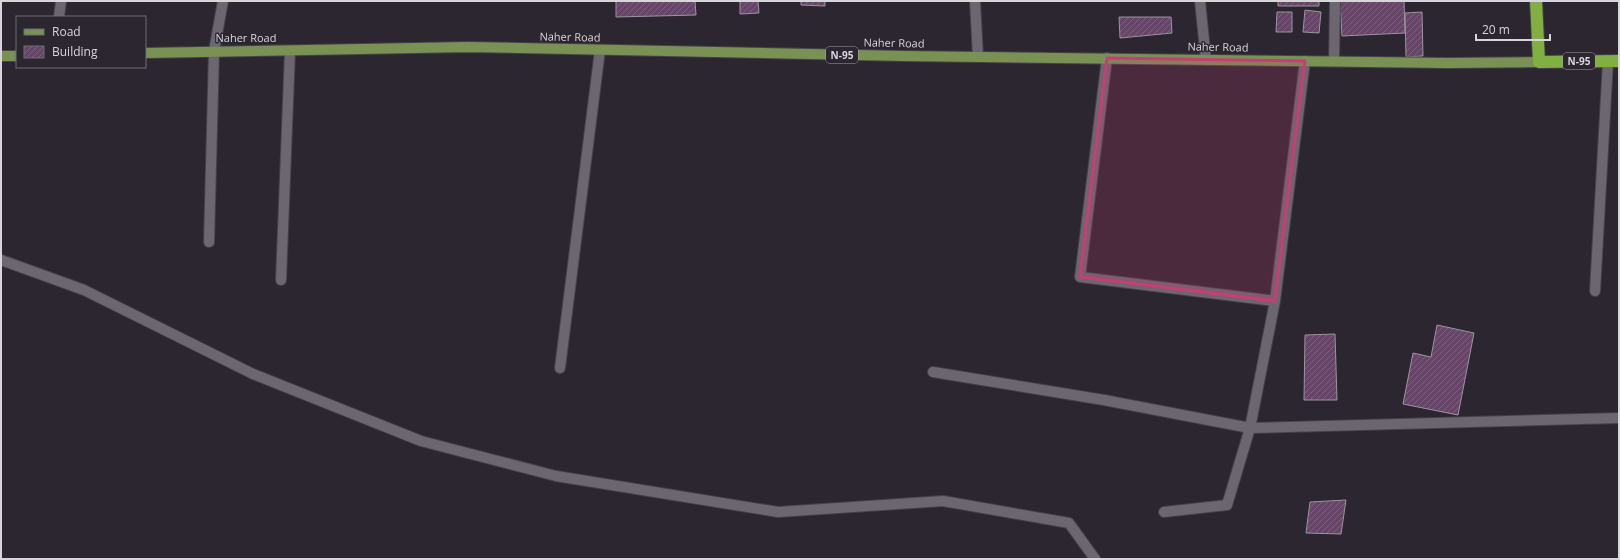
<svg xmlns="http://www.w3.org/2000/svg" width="1620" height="560" font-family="'Open Sans',sans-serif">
	<defs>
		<pattern id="building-hatch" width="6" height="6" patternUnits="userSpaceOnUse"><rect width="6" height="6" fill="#664568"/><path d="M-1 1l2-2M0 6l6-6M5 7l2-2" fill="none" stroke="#7b5f7d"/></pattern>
	</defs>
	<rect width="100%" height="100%" fill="#2b262f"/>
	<path fill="url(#building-hatch)" stroke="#9e949f" d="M616,1H695L696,15L616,17Z
		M740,1H758L759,13L740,14Z
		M801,1H825V6L801,5Z
		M1278,1H1319V6H1278Z
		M1340,1H1404L1405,33L1342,36Z
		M1305,10L1321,12L1319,33L1303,32Z
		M1277,12H1292V32H1276Z
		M1422,12L1423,56L1406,57L1405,13Z
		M1119,17H1171L1172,33L1120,38Z
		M1437,325L1474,333L1458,415L1403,404L1413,353L1431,357Z
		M1335,334L1337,400H1304L1305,335Z
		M1346,500L1341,534L1306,533L1310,502Z"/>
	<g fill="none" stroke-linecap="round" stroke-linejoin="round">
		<g stroke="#46424a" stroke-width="12">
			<path id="street" d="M975,1L978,57
				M1200,1L1206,60
				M59,17L61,1
				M1107,58L1080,277L1275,301
				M1334,61L1335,1
				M209,242L214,51L223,1
				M1,260L84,290L253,374L421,441L556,476L778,512L943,501L1069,523L1095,559
				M281,280L290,51
				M1595,291L1608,61
				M560,368L600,50
				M933,372L1104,400L1250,428L1619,418
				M1164,512L1227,505L1250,428L1275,301L1305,61"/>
		</g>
		<g stroke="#46424a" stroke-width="12">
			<path id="primary" d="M145,53L468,47L904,56L1448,63L1539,62
				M1,56H17"/>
		</g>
		<g stroke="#46424a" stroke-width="14">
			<path id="highway" d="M1536,1L1539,62L1619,61"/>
		</g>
		<use href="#street" stroke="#6c6671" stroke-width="10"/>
		<use href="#primary" stroke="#799254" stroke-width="10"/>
		<use href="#highway" stroke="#81af41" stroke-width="12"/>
	</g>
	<path fill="#c63e75" fill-opacity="0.2" stroke="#c63e75" stroke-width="3" stroke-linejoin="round" d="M1107,58L1305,61L1275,301L1080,277Z"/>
	<g text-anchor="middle" stroke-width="3" stroke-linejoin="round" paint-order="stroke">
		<g fill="#2b262f" stroke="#a4a0a7" stroke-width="1">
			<rect x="826" y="47" width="32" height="16" rx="3"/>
			<rect x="1563" y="53" width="32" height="16" rx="3"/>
		</g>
		<g font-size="10" font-weight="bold" fill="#d8d5db">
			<text x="842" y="59">N-95</text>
			<text x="1579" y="65">N-95</text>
		</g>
		<g font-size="11" fill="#d8d5db" stroke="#2b262f">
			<text transform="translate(570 37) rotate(1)" y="4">Naher Road</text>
			<text x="246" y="42">Naher Road</text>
			<text transform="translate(894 43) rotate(1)" y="4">Naher Road</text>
			<text transform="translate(1218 47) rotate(1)" y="4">Naher Road</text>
		</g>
	</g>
	<rect width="1620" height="560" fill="none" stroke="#d8d5db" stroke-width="4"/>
	<rect x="16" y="16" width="130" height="52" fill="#2b262f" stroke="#706c74"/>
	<rect x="24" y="29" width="20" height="6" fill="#799254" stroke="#706c74"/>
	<text x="52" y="36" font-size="12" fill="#d8d5db">Road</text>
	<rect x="24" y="46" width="20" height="12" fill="url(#building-hatch)" stroke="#706c74"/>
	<text x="52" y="56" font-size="12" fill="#d8d5db">Building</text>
	<path d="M1476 34v6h74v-6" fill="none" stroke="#d8d5db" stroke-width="2"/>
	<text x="1482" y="34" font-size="12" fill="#d8d5db" stroke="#2b262f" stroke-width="3" paint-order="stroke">20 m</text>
</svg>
